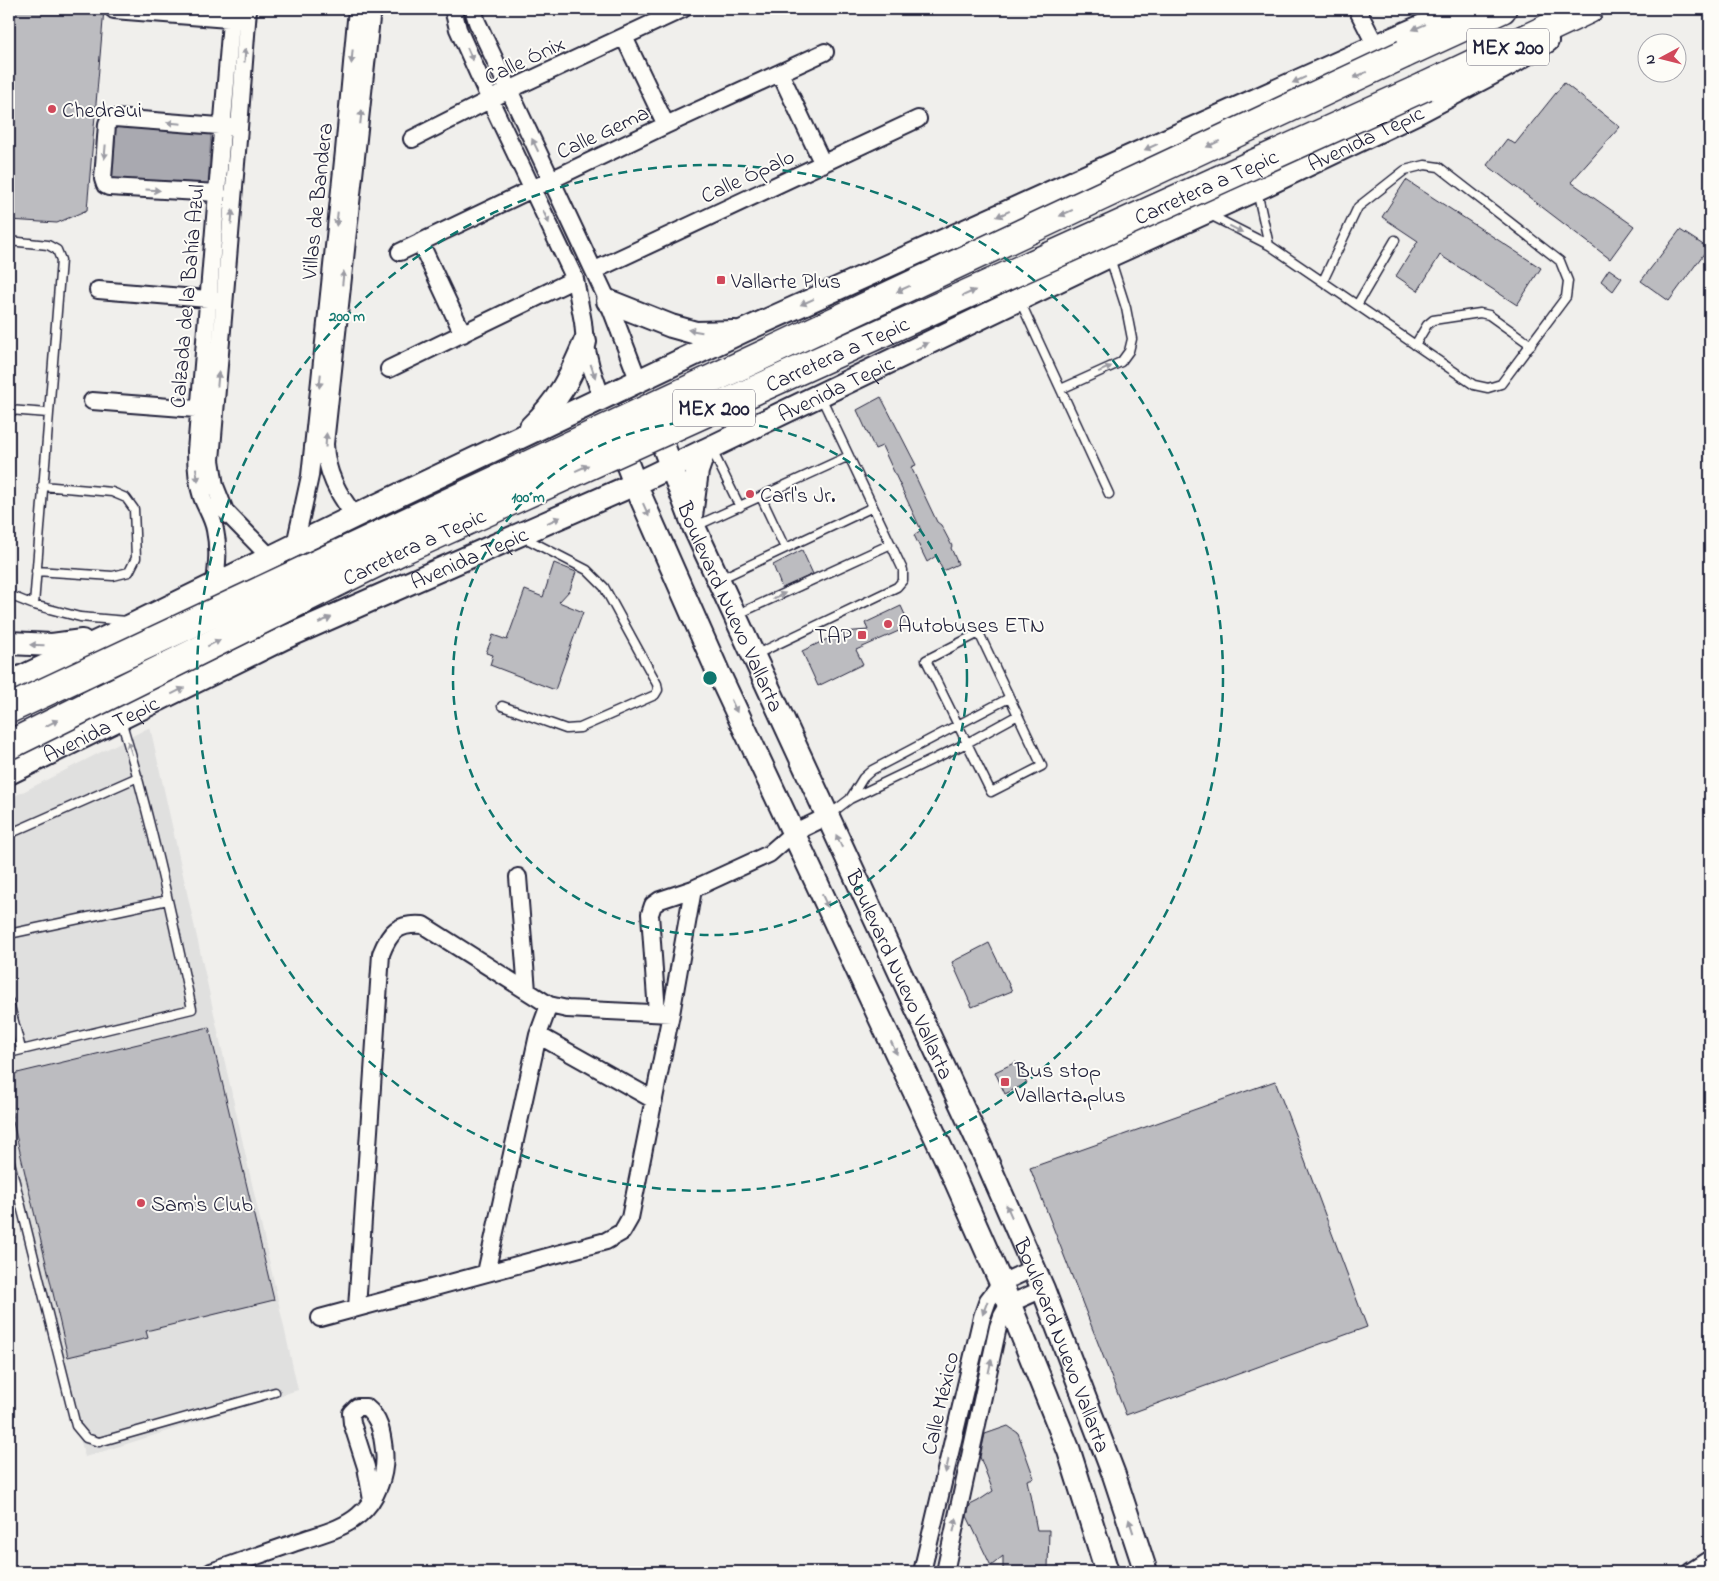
<svg xmlns="http://www.w3.org/2000/svg" width="1719" height="1581" font-family="'Indie Flower',sans-serif">
	<rect width="100%" height="100%" fill="#f0efec"/>
	<filter id="ink" filterUnits="userSpaceOnUse"><feTurbulence type="fractalNoise" baseFrequency=".02" numOctaves="2"/><feDisplacementMap in="SourceGraphic" scale="10" xChannelSelector="R" yChannelSelector="G"/><feConvolveMatrix kernelMatrix="1 2 1 2 8 2 1 2 1" color-interpolation-filters="sRGB"/></filter>
	<g filter="url(#ink)">
		<path fill="#e0e0df" d="M150,727L298,1390L85,1457L9,1167V799Z"/>
		<path fill="#a9a9b0" stroke="#737381" d="M116,124L211,131L208,185L111,179Z"/>
		<path fill="#bcbcc0" stroke="#22223b" d="M9,9H104L87,210L57,223L9,220Z
			M1564,83L1620,127L1571,182L1634,226L1610,259L1487,165L1507,139L1515,144Z
			M1406,180L1541,268L1517,305L1440,255L1418,291L1396,276L1418,241L1382,217Z
			M1680,230L1708,248L1669,301L1641,281Z
			M1609,269L1622,278L1613,291L1601,281Z
			M881,397L916,465L911,467L937,522L941,525L952,546L951,548L958,564L943,571L936,556L927,562L914,535L921,530L882,446L875,449L857,410Z
			M802,550L813,574L782,588L773,565Z
			M554,563L576,572L570,590L559,602L583,612L555,690L490,665L493,655L486,653L493,635L507,640L525,590L543,597Z
			M901,606L910,626L856,650L863,664L818,686L802,651L842,632L868,630L865,623Z
			M989,943L1012,991L972,1007L952,962Z
			M209,1027L274,1300L146,1331L148,1338L68,1357L9,1105V1075Z
			M1016,1062L1027,1083L1005,1094L995,1072Z
			M1275,1081L1367,1327L1126,1415L1030,1168Z
			M1008,1426L1018,1433L1034,1478L1027,1480L1037,1530H1049L1048,1568L1039,1567L1038,1572H1003V1556L991,1566L967,1516L970,1505L978,1501L993,1491L980,1457L985,1434Z"/>
		<g fill="none" stroke-linecap="round" stroke-linejoin="round">
			<g stroke="#22223b" stroke-width="11">
				<path id="lane" d="M1257,191L1269,245
					M1210,215L1269,245L1474,385L1488,388L1501,384L1566,297L1568,281L1560,261L1439,167L1425,165L1405,170L1358,207L1323,281
					M9,241L48,245L57,250L61,260L34,605
					M1020,301L1109,494
					M1357,305L1395,240
					M1415,345L1427,325L1433,320L1480,313L1489,315L1531,345
					M1061,389L1121,362L1129,351L1132,339L1126,308L1110,258
					M9,410L48,413
					M712,450L740,507
					M761,497L785,548
					M696,526L849,456
					M36,571L113,576L129,572L136,558L134,509L126,498L112,492L42,486
					M720,579L873,507
					M9,595L34,605L80,617L127,621
					M736,615L891,544
					M979,633L1042,766L991,792L926,660Z
					M755,655L897,587L903,580V570L821,397
					M502,706L566,729L580,728L655,695L658,690L657,684L604,587L587,570L523,537
					M850,799L863,778L872,770L1009,698
					M829,815L850,799L967,743L1018,715
					M9,834L138,777
					M9,934L168,900
					M9,1002L21,1049
					M9,1053L192,1009C171,912 150,815 121,720
					M9,1158L76,1426L86,1438L99,1442L275,1392"/>
			</g>
			<g stroke="#22223b" stroke-width="20">
				<path id="street" d="M248,9L239,128L211,460L215,486L225,511L270,557
					M453,9L458,29L490,100L575,279L583,322L585,342L591,367L602,399
					M473,9L477,22L509,90L608,301L639,382
					M1357,9L1376,46
					M114,10L241,20
					M624,37L666,125
					M780,73L823,164
					M412,139L509,90L683,9
					M218,193L109,187L105,185L103,179L107,124L109,119L115,118L232,127
					M420,242L463,334
					M400,252L666,125L825,52
					M595,270L918,119
					M98,290L220,300
					M389,369L575,279
					M92,401L209,410
					M355,516C338,494 326,473 325,444L372,9
					M295,545L310,476L344,151L357,9
					M215,584C217,566 219,548 215,530C213,518 206,508 202,497C197,482 196,467 196,451L232,9
					M518,877L527,991
					M657,1013L650,914L653,905L660,900L693,889L769,854L793,833L828,816
					M538,1035L654,1100
					M486,1273L538,1035L549,1005
					M357,1308L381,954C390,931 398,923 423,925L549,1005L567,1009L671,1014
					M320,1318L606,1241L622,1232L630,1218L671,1014L693,889
					M211,1572C240,1562 270,1551 300,1541C320,1534 343,1529 359,1515C377,1500 387,1473 384,1450C382,1433 380,1418 366,1407H357L351,1413L352,1423L366,1467L372,1500
					M922,1572L982,1317L988,1300L1001,1283L1034,1268
					M945,1572L998,1327L1002,1316L1009,1304L1043,1289
					M1690,1572L1710,1559"/>
			</g>
			<g stroke="#22223b" stroke-width="26">
				<g id="secondary">
					<path d="M608,301L671,326L696,333L735,332"/>
					<path id="s1" d="M653,418L694,527L983,1152L1043,1289L1114,1475L1146,1572"/>
					<path d="M531,427C559,400 570,378 585,342"/>
					<path d="M616,435L635,484L718,672L946,1159L1001,1283L1069,1451L1107,1572"/>
					<path d="M691,516L697,471L704,451"/>
					<path d="M9,643L52,645L82,641"/>
					<path d="M9,683L120,631L355,516L743,331L1376,46L1462,9"/>
					<path id="s2" d="M9,773L284,638L635,484L1109,256L1257,189L1418,112L1509,64L1547,41"/>
				</g>
			</g>
			<g stroke="#22223b" stroke-width="31">
				<path id="highway" d="M1404,54L1502,9
					M1426,86L1589,9"/>
			</g>
			<use href="#lane" stroke="#fdfcf7" stroke-width="8"/>
			<use href="#street" stroke="#fdfcf7" stroke-width="16"/>
			<use href="#secondary" stroke="#fdfcf7" stroke-width="22"/>
			<use href="#highway" stroke="#fdfcf7" stroke-width="28"/>
			<g stroke="#22223b" stroke-width="31" stroke-linecap="butt">
				<g id="highway-bridge">
					<path d="M9,709L1404,54"/>
					<path id="s3" d="M9,745L398,552L1426,86"/>
				</g>
			</g>
			<use href="#highway-bridge" stroke="#fdfcf7" stroke-width="28"/>
		</g>
		<defs><path id="oneway-solid" d="M-6-.8H1V-3.2L6.5 0L1 3.2V.8H-6Z" transform="scale(1.25)"/></defs>
		<g fill="#9a9aa2">
			<use href="#oneway-solid" transform="translate(1419 27) rotate(157)"/>
			<use href="#oneway-solid" transform="translate(470 54) rotate(66)"/>
			<use href="#oneway-solid" transform="translate(245 55) rotate(-86)"/>
			<use href="#oneway-solid" transform="translate(352 57) rotate(95)"/>
			<use href="#oneway-solid" transform="translate(1360 75) rotate(155)"/>
			<use href="#oneway-solid" transform="translate(1299 80) rotate(156)"/>
			<use href="#oneway-solid" transform="translate(361 117) rotate(-84)"/>
			<use href="#oneway-solid" transform="translate(174 123) rotate(-175)"/>
			<use href="#oneway-solid" transform="translate(1213 144) rotate(155)"/>
			<use href="#oneway-solid" transform="translate(535 145) rotate(-116)"/>
			<use href="#oneway-solid" transform="translate(1151 147) rotate(156)"/>
			<use href="#oneway-solid" transform="translate(105 152) rotate(95)"/>
			<use href="#oneway-solid" transform="translate(153 190) rotate(3)"/>
			<use href="#oneway-solid" transform="translate(1066 213) rotate(155)"/>
			<use href="#oneway-solid" transform="translate(1003 214) rotate(156)"/>
			<use href="#oneway-solid" transform="translate(232 217) rotate(-85)"/>
			<use href="#oneway-solid" transform="translate(546 217) rotate(65)"/>
			<use href="#oneway-solid" transform="translate(337 219) rotate(96)"/>
			<use href="#oneway-solid" transform="translate(1236 229) rotate(27)"/>
			<use href="#oneway-solid" transform="translate(343 278) rotate(-84)"/>
			<use href="#oneway-solid" transform="translate(903 289) rotate(155)"/>
			<use href="#oneway-solid" transform="translate(969 293) rotate(-24)"/>
			<use href="#oneway-solid" transform="translate(807 302) rotate(156)"/>
			<use href="#oneway-solid" transform="translate(695 331) rotate(-170)"/>
			<use href="#oneway-solid" transform="translate(922 346) rotate(-26)"/>
			<use href="#oneway-solid" transform="translate(1105 369) rotate(-24)"/>
			<use href="#oneway-solid" transform="translate(593 371) rotate(71)"/>
			<use href="#oneway-solid" transform="translate(218 379) rotate(-85)"/>
			<use href="#oneway-solid" transform="translate(320 381) rotate(96)"/>
			<use href="#oneway-solid" transform="translate(326 440) rotate(-86)"/>
			<use href="#oneway-solid" transform="translate(582 468) rotate(-24)"/>
			<use href="#oneway-solid" transform="translate(197 475) rotate(82)"/>
			<use href="#oneway-solid" transform="translate(646 510) rotate(66)"/>
			<use href="#oneway-solid" transform="translate(554 520) rotate(-24)"/>
			<use href="#oneway-solid" transform="translate(779 596) rotate(-25)"/>
			<use href="#oneway-solid" transform="translate(325 620) rotate(-24)"/>
			<use href="#oneway-solid" transform="translate(214 643) rotate(-26)"/>
			<use href="#oneway-solid" transform="translate(37 645) rotate(-179)"/>
			<use href="#oneway-solid" transform="translate(178 691) rotate(-26)"/>
			<use href="#oneway-solid" transform="translate(734 706) rotate(65)"/>
			<use href="#oneway-solid" transform="translate(52 723) rotate(-26)"/>
			<use href="#oneway-solid" transform="translate(130 748) rotate(-107)"/>
			<use href="#oneway-solid" transform="translate(839 841) rotate(-115)"/>
			<use href="#oneway-solid" transform="translate(825 901) rotate(65)"/>
			<use href="#oneway-solid" transform="translate(894 1048) rotate(65)"/>
			<use href="#oneway-solid" transform="translate(1009 1211) rotate(-114)"/>
			<use href="#oneway-solid" transform="translate(985 1308) rotate(110)"/>
			<use href="#oneway-solid" transform="translate(990 1366) rotate(-78)"/>
			<use href="#oneway-solid" transform="translate(947 1466) rotate(103)"/>
			<use href="#oneway-solid" transform="translate(955 1525) rotate(-77)"/>
			<use href="#oneway-solid" transform="translate(1131 1526) rotate(-108)"/>
		</g>
	</g>
	<g fill="none" stroke="#0f766e" stroke-width="2.5" stroke-dasharray="9 6">
		<circle cx="710" cy="678" r="257"/>
		<circle cx="710" cy="678" r="513"/>
	</g>
	<g fill="#d1495b" stroke="#fdfcf7" stroke-width="2">
		<circle cx="52" cy="109" r="5"/>
		<rect x="716" y="275" width="10" height="10" rx="2.5"/>
		<circle cx="750" cy="494" r="5"/>
		<circle cx="888" cy="624" r="5"/>
		<rect x="857" y="630" width="10" height="10" rx="2.5"/>
		<rect x="1000" y="1077" width="10" height="10" rx="2.5"/>
		<circle cx="141" cy="1203" r="5"/>
	</g>
	<g text-anchor="middle" stroke-width="4" stroke-linejoin="round" paint-order="stroke">
		<g fill="#fdfcf7" stroke="#646373" stroke-width="1">
			<rect x="1467" y="28.5" width="82" height="37" rx="4"/>
			<rect x="673" y="389.5" width="82" height="37" rx="4"/>
		</g>
		<g font-size="21" font-weight="bold" fill="#22223b">
			<text x="1508" y="54">MEX 200</text>
			<text x="714" y="415">MEX 200</text>
		</g>
		<g font-size="22" fill="#22223b" stroke="#fdfcf7">
			<text transform="translate(524 59) rotate(-25)" y="8">Calle Ónix</text>
			<text transform="translate(602 131) rotate(-25)" y="8">Calle Gema</text>
			<text dy="8" stroke="none"><textPath href="#s2" startOffset="1498">Avenida Tepic</textPath></text>
			<text transform="translate(747 175) rotate(-25)" y="8">Calle Ópalo</text>
			<text dy="8" stroke="none"><textPath href="#s3" startOffset="1321">Carretera a Tepic</textPath></text>
			<text transform="translate(316 201) rotate(-84)" y="8">Villas de Bandera</text>
			<text transform="translate(186 296) rotate(-85)" y="8">Calzada de la Bahía Azul</text>
			<text dy="8" stroke="none"><textPath href="#s3" startOffset="916">Carretera a Tepic</textPath></text>
			<text dy="8" stroke="none"><textPath href="#s2" startOffset="912">Avenida Tepic</textPath></text>
			<text dy="8" stroke="none"><textPath href="#s3" startOffset="451">Carretera a Tepic</textPath></text>
			<text dy="8" stroke="none"><textPath href="#s2" startOffset="508">Avenida Tepic</textPath></text>
			<text dy="8" stroke="none"><textPath href="#s1" startOffset="204">Boulevard Nuevo Vallarta</textPath></text>
			<text dy="8" stroke="none"><textPath href="#s2" startOffset="102">Avenida Tepic</textPath></text>
			<text dy="8" stroke="none"><textPath href="#s1" startOffset="609">Boulevard Nuevo Vallarta</textPath></text>
			<text dy="8" stroke="none"><textPath href="#s1" startOffset="1014">Boulevard Nuevo Vallarta</textPath></text>
			<text transform="translate(939 1403) rotate(-77)" y="8">Calle México</text>
		</g>
		<g font-size="22" fill="#22223b" stroke="#fdfcf7" text-anchor="start">
			<text x="62" y="117">Chedraui</text>
			<text x="731" y="288">Vallarte Plus</text>
			<text x="760" y="502">Carl's Jr.</text>
			<text x="898" y="632">Autobuses ETN</text>
			<text x="852" y="643" text-anchor="end">TAP</text>
			<text x="1015" y="1077">Bus stop<tspan x="1015" dy="25">Vallarta.plus</tspan></text>
			<text x="151" y="1211">Sam's Club</text>
		</g>
	</g>
	<circle cx="710" cy="678" r="8" fill="#0f766e" stroke="#fdfcf7" stroke-width="2.5"/>
	<g font-size="15" text-anchor="middle" font-weight="bold" fill="#0f766e" stroke="#fdfcf7" stroke-width="4" stroke-linejoin="round" paint-order="stroke">
		<text x="347" y="321">200 m</text>
		<text x="528" y="502">100 m</text>
	</g>
	<rect width="1719" height="1581" fill="none" stroke="#fdfcf7" stroke-width="30"/>
	<rect x="15" y="15" width="1689" height="1551" fill="none" stroke="#22223b" stroke-width="2" filter="url(#ink)"/>
	<g transform="translate(1662 58) rotate(263)"><circle r="24" fill="#fdfcf7" stroke="#a5a5ac"/>
	<path d="M0-4L9 19L0 12L-9 19Z" fill="#d1495b"/>
	<text y="-8" font-size="14" font-weight="bold" text-anchor="middle" fill="#22223b">N</text>
	</g>
</svg>
